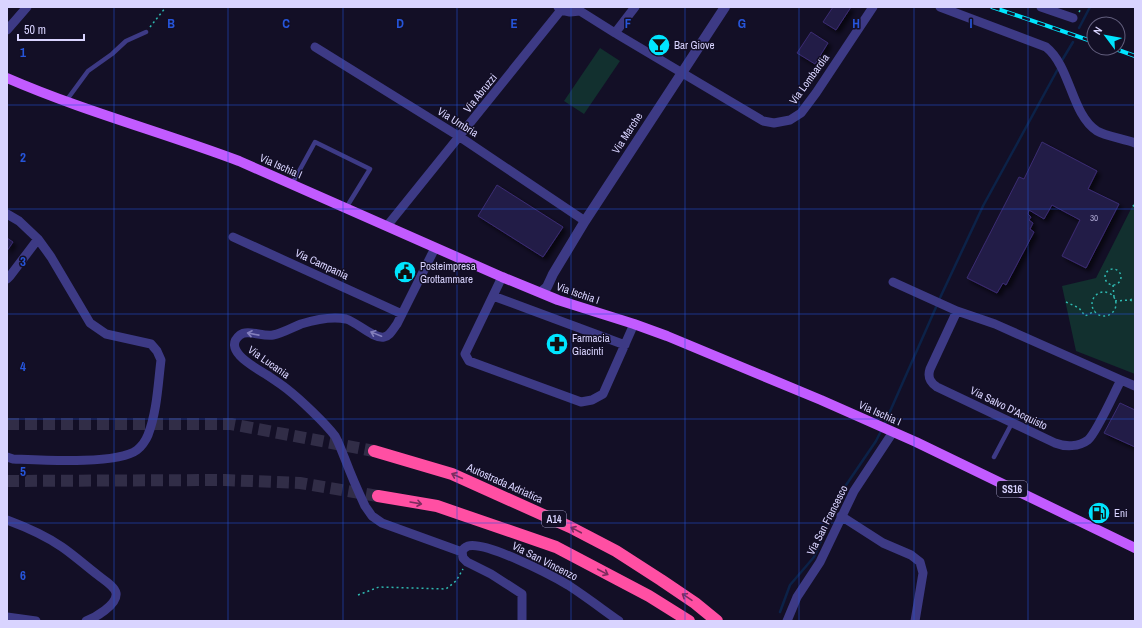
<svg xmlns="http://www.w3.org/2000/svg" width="1142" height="628" font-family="'Archivo Narrow',sans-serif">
	<defs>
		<filter id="shadow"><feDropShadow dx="3.5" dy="3.5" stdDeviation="2" flood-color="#0009"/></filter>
	</defs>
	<rect width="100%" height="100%" fill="#130f26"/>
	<path fill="#12302f" d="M600,48L620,61L584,114L564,101Z
		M1135,201V374L1076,351L1062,286L1096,278Z"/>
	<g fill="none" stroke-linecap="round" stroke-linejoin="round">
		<path stroke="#0c2248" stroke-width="2.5" d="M1079,28L1090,7
			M1061,62L1073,42
			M939,300L983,206L1059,67
			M884,425L937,305
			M780,612L790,585L814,557L820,543L828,521L842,491L876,441L882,429"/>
	</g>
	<path fill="#241b47" stroke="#3b2d73" filter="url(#shadow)" d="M833,7H851L836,30L823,22Z
		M811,32L828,43L815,64L797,53Z
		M1042,142L1097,171L1088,189L1119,204L1086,268L1062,256L1080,220L1052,205L1044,219L1029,210L1028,214L1031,217L1029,220L1033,223L1030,229L1034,232L1006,285L1003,283L997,293L967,278L1019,177L1024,179Z
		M497,185L563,227L543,257L478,216Z
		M7,238L13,242L7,251Z
		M1120,403L1135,410V447L1104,433Z"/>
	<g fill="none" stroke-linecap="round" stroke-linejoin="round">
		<path stroke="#312d47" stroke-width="12" stroke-dasharray="12 6" stroke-linecap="butt" d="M7,424H231L374,451
			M7,481L225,480L300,483L378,496"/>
		<path stroke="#2fb8b0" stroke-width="1.5" stroke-dasharray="2 3" stroke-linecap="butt" d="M1079,12L1082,7
			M150,27L166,7
			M1133,205L1135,208
			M1135,248V252
			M1105 277a8 8 0 1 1 16 0a8 8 0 1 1-16 0Z
			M1113,285L1114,297
			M1092 304a12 12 0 1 1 24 0a12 12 0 1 1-24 0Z
			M1130,300L1135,298
			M1115,301L1130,300L1135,302
			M1066,302L1079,308L1085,316L1095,311
			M358,595L379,587L446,589L456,581L463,569"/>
		<path stroke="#3d3a85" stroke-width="4.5" d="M66,101L88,71L112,54L126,41L146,32
			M292,184L315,142L370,169L346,208
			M994,457L1012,423"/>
		<path stroke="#3d3a85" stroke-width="9" d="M558,7L561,10L570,12L580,11L615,33L763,121L774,123L790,120L801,113L816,93L873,7
			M940,7L1046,47C1071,67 1071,114 1097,131C1105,136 1125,139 1135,143
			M1041,7L1073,18
			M7,30L27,7
			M615,33L635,7
			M315,47L460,137L585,221
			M7,214L19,221L38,239L51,257L90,323L106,334L151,344L157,351L161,360C158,384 157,412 148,435C146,440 141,447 137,450C117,465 39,460 13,459L7,457
			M387,226L561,10
			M233,237L402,314
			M435,248L397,324C393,329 390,336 384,337C373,339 357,322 346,319C332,316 314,320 301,324C291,328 283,333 273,335C263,337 247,329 240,335C220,351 260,370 270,377C276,381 282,385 287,389C301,400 325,423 335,436C339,443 342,452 345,459C351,475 358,491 365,506L372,516L382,523L462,552
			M502,277L465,354L469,361L581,402L592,400L603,394L634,324
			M7,279L10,276L38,239
			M893,282L957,311
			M493,296L625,345
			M1121,380C1114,393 1097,432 1088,440C1079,447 1065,447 1055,443L937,387C931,383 927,378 930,369L957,311L995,324L1121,380L1135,386
			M841,516L883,543L911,555L920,562L923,573L915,621
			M7,520C26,527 46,536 62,547C75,556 87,567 99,576C104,580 115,587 116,593C118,605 94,618 86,621
			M7,617L36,621
			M522,621V594L491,574L467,562L463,558L462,552C463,549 465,547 468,546C486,541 551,575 568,585C585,596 602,609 619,621
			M787,621L797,597L820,562L854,491L893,432"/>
		<path stroke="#3d3a85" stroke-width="10" d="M541,292L547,287L553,274L585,221L725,7"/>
		<path stroke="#c25bff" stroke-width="10" d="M7,78C83,111 162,132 239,161L502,277L558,300L634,324L667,336L821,400L916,442L1135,548"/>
		<path stroke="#ff4fa3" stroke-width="12" d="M374,451L452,474L570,527L616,551L661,580L695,603L717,621
			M378,496L437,506L556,547L649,596L689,621"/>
		<g stroke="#00e5ff" stroke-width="4">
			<path id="rail" d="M992,7L1094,42
				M1113,48L1135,56"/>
		</g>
		<use href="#rail" stroke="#130f26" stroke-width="2.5" stroke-dasharray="8" stroke-linecap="butt"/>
	</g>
	<defs><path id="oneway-shaft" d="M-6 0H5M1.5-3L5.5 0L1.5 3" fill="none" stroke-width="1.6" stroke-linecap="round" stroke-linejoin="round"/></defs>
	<g stroke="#837fbc">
		<use href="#oneway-shaft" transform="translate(253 334) rotate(-169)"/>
		<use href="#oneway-shaft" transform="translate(376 334) rotate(-158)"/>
	</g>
	<g stroke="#7d2c5e">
		<use href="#oneway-shaft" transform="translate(457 476) rotate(-156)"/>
		<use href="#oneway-shaft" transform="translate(416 503) rotate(10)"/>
		<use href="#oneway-shaft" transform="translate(576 530) rotate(-152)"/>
		<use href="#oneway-shaft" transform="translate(603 572) rotate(28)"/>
		<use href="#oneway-shaft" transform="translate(687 597) rotate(-146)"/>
	</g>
	<path fill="none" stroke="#2655da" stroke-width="1" stroke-opacity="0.55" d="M114,7V621M228,7V621M343,7V621M457,7V621M571,7V621M685,7V621M799,7V621M914,7V621M1028,7V621M7,105H1135M7,209H1135M7,314H1135M7,419H1135M7,523H1135"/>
	<defs>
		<g id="bar-disc" transform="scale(1.15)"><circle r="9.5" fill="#00e5ff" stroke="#130f26"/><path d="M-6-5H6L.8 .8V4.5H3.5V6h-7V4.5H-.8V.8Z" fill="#111"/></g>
		<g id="civic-disc" transform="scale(1.15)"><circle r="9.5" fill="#00e5ff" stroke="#130f26"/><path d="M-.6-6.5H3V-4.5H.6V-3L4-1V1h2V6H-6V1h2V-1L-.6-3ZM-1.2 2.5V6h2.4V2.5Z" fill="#111"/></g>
		<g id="pharmacy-disc" transform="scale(1.15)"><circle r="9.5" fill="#00e5ff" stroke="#130f26"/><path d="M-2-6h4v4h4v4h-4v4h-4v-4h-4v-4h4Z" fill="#111"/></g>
		<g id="fuel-disc" transform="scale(1.15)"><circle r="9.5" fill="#00e5ff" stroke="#130f26"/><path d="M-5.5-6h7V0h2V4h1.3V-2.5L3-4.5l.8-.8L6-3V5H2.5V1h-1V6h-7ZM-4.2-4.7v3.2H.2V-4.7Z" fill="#111"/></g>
	</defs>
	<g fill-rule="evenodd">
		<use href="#bar-disc" x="659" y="45"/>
		<use href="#civic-disc" x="405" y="272"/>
		<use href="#pharmacy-disc" x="557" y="344"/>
		<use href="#fuel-disc" x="1099" y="513"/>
	</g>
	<g text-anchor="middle" stroke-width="3" stroke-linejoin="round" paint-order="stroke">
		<g font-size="9" fill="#aca6d1">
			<text x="1094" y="221">30</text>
		</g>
		<g fill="#130f26" stroke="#9e99be" stroke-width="1">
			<rect x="997" y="481" width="30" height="16" rx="3"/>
			<rect x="542" y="511" width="24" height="16" rx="3"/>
		</g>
		<g font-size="10" font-weight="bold" fill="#d9d4ff">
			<text x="1012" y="493">SS16</text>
			<text x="554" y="523">A14</text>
		</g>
		<g font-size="11" fill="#d9d4ff" stroke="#130f26" text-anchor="start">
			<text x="674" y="49">Bar Giove</text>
			<text x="420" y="270">Posteimpresa<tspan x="420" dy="13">Grottammare</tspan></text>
			<text x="572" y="342">Farmacia<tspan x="572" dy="13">Giacinti</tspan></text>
			<text x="1114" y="517">Eni</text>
		</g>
		<g font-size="11" fill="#d9d4ff" stroke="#130f26">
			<text transform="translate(809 79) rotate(-54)" y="4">Via Lombardia</text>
			<text transform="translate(480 93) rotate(-51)" y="4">Via Abruzzi</text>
			<text transform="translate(458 122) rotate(32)" y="4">Via Umbria</text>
			<text transform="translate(627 133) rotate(-57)" y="4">Via Marche</text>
			<text transform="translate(281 166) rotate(24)" y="4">Via Ischia I</text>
			<text transform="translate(322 264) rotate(25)" y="4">Via Campania</text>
			<text transform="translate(578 293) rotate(19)" y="4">Via Ischia I</text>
			<text transform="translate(269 362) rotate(35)" y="4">Via Lucania</text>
			<text transform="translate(1009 408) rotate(26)" y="4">Via Salvo D'Acquisto</text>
			<text transform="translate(880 413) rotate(24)" y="4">Via Ischia I</text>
			<text transform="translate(505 483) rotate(24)" y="4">Autostrada Adriatica</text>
			<text transform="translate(827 520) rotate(-63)" y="4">Via San Francesco</text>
			<text transform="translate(545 561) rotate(27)" y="4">Via San Vincenzo</text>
		</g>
	</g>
	<g font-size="13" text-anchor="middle" font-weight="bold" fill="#2655da" stroke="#130f26" stroke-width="3" stroke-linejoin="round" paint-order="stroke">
		<text x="171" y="28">B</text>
		<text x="286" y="28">C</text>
		<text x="400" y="28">D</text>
		<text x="514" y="28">E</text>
		<text x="628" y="28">F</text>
		<text x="742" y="28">G</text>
		<text x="856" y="28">H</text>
		<text x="971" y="28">I</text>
		<text x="23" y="57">1</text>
		<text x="23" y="162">2</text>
		<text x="23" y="266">3</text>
		<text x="23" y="371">4</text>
		<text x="23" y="476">5</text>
		<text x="23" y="580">6</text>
	</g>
	<rect width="1142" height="628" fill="none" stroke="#d9d4ff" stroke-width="16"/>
	<g transform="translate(1106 36) rotate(302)"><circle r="19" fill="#130f26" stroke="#625e7d"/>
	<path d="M0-3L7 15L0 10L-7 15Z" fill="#00e5ff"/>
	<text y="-6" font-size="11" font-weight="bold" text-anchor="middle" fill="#d9d4ff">N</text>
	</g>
	<path d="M18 34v6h66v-6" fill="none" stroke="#d9d4ff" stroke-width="2"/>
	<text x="24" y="34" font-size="12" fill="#d9d4ff" stroke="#130f26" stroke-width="3" paint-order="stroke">50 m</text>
</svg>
